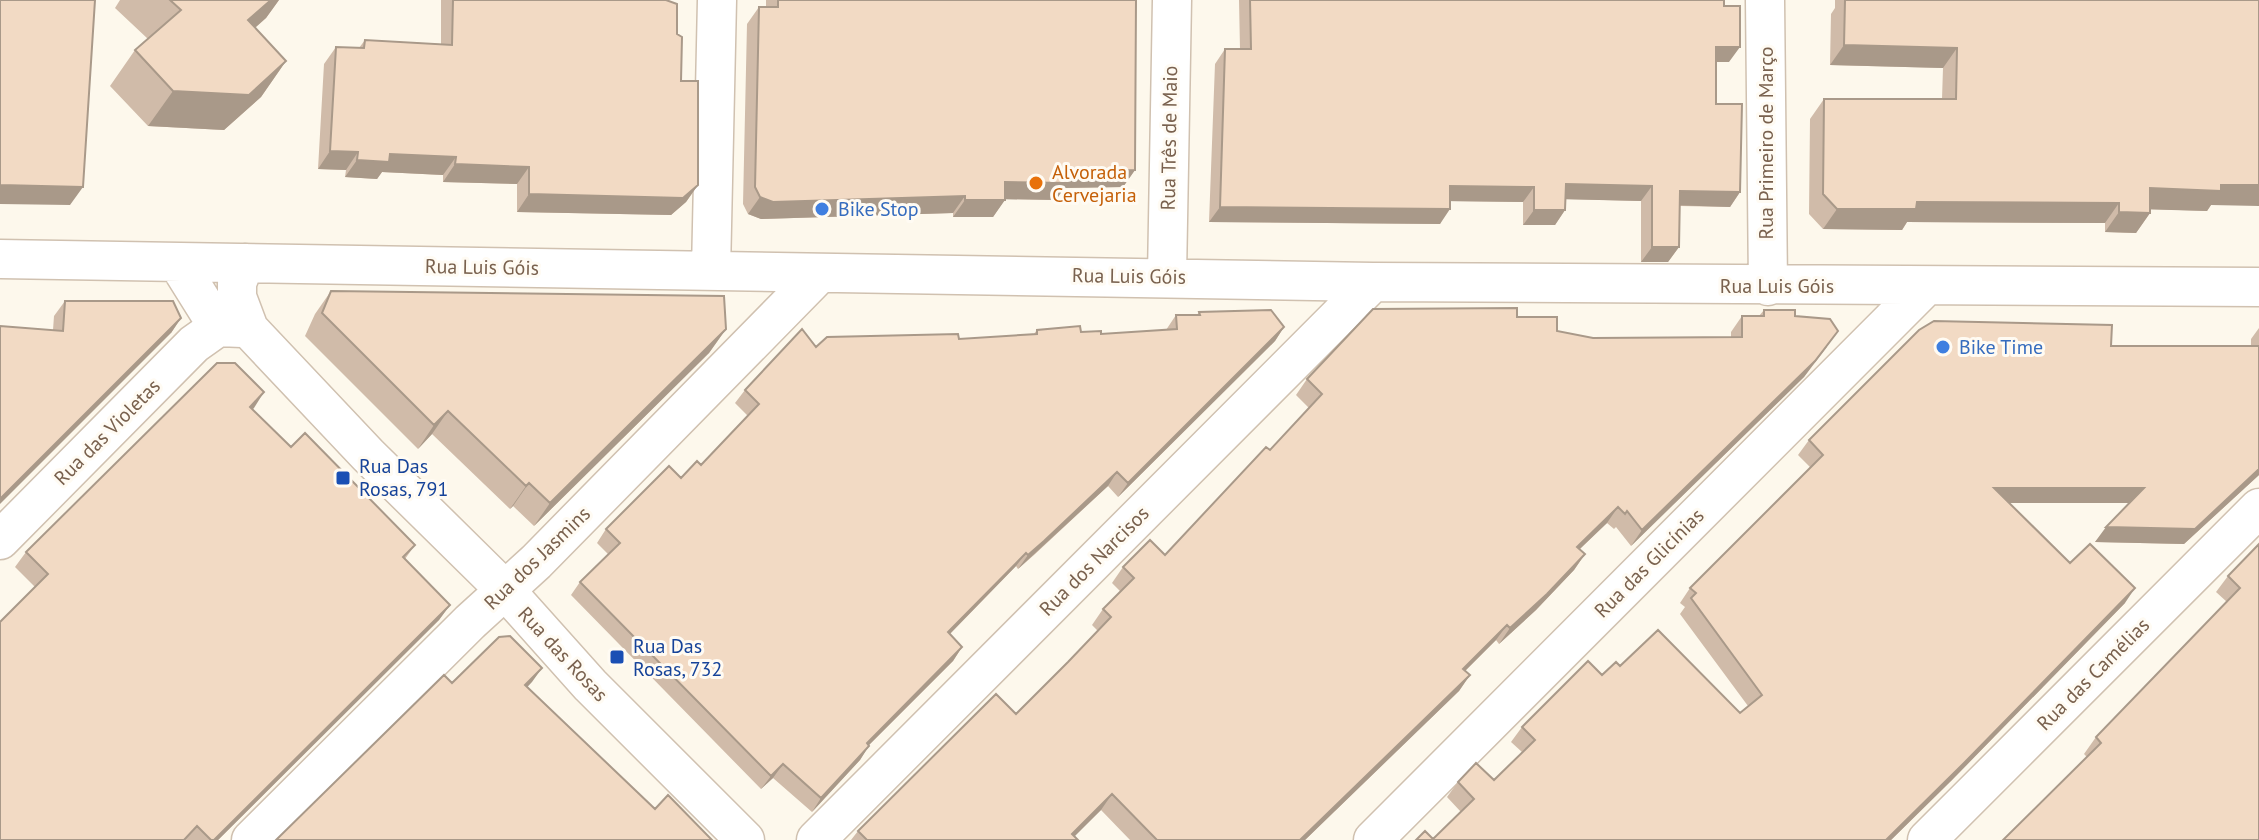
<svg xmlns="http://www.w3.org/2000/svg" width="2259" height="840" font-family="'PT Sans',sans-serif">
	<rect width="100%" height="100%" fill="#fdf8ec"/>
	<g fill="none" stroke-linecap="round" stroke-linejoin="round">
		<g stroke="#d0c1b0" stroke-width="41">
			<path id="minor" d="M1765,0L1768,286
				M0,259L1373,282L2259,287
				M178,263L218,327L242,328
				M245,263L237,283V297L249,329L368,455L505,590L590,685L745,840
				M711,271L717,0
				M1167,276L1172,0
				M0,540L194,344L218,327
				M251,840L470,622L536,562L820,273
				M816,840L1373,282
				M1373,840L1925,287
				M1927,840L2259,508"/>
		</g>
		<use href="#minor" stroke="#fff" stroke-width="38"/>
	</g>
	<path fill="#d0bba9" d="M120,0H279L266,18L255,28L286,61L261,97L224,130L148,126L110,86L135,50L148,39L115,8Z
		M441,0H666L677,34L681,81L698,185L686,202L671,215L517,212V184L443,182V175L382,172L377,179L345,177L346,170L318,169L324,64L336,47L359,48L365,40L441,44Z
		M766,0H1136L1135,170L1123,187L1064,188L1056,200L1005,199L993,217H953V213L761,219L748,214L743,204L747,24L759,7H766Z
		M1239,0H1724L1729,62H1716V104L1740,192L1730,207L1680,206L1679,247L1668,262H1641V201L1566,199L1565,210L1555,225H1523V202L1450,201L1440,224L1209,222L1215,64L1225,49H1240Z
		M1835,0H2259L2211,205L2207,211L2150,209V213L2136,233L2105,232V223L1907,222L1902,230L1823,229L1809,214L1810,119L1824,99H1942L1943,68L1830,65L1831,14L1835,8Z
		M331,291L726,329L709,353L534,526L513,506L510,509L432,434L418,449L305,336L315,314Z
		M65,301L181,318L171,333L53,330L54,316Z
		M1764,310L1795,316L1827,347L1804,377L1631,546L1616,527L1614,529L1607,523L1580,549L1585,554L1574,570L1536,610L1499,644L1496,640L1465,671L1470,675L1459,691L1305,840H1130L1101,810L1074,836L1078,840H851L858,831L1016,714L1068,662L1098,631L1092,625L1103,609L1121,592L1112,583L1123,567L1165,555L1270,450L1309,408L1296,395L1307,379L1517,317L1557,331L1593,338L1731,337V332L1742,316H1759Z
		M1199,312L1284,327L1275,341L1118,497L1108,486L1034,555L1018,569L1016,566L950,634L962,647L953,661L869,745L860,760L812,812L773,778L761,789L571,595L580,582L608,554L597,543L606,529L701,465L748,416L735,403L745,390L816,347L1033,335L1037,330L1101,334L1166,330L1176,315H1197Z
		M2259,328V475L2184,544L2095,542L2129,503H2009L2070,563L2125,603L1952,780L1891,840H1416L1433,839L1461,812L1447,797L1458,782L1494,780L1522,752L1511,742L1522,727L1602,675L1620,666L1740,713L1748,706L1680,614L1685,607L1680,603L1690,588L1811,468L1798,455L1809,440L2111,346H2251V339Z
		M252,409L291,447L415,545L405,559L450,605L439,620L218,840H0L35,587L15,567L26,552Z
		M2259,544V840L2087,757L2084,754L2096,737L2227,602L2216,592L2228,576Z"/>
	<path fill="#a99989" d="M271,0H279L266,18L223,56L248,20Z
		M1844,45L1957,48L1943,68L1830,65Z
		M1716,47H1740L1729,62H1705Z
		M286,61L261,97L224,130L148,126L173,91Z
		M330,151L358,152L346,170L318,169Z
		M390,154L456,157L443,175L382,172L377,179L345,177L357,160Z
		M455,164L529,167L517,184L443,182Z
		M1135,170L1123,187L1064,188L1056,200L993,199L1005,182L1068,171Z
		M1566,184L1652,186L1641,201L1556,199Z
		M0,185L83,187L70,205L0,204Z
		M698,185L686,202L671,215L517,212L529,194Z
		M2221,185H2259V206L2211,205L2207,211L2136,209L2150,188Z
		M1450,186L1534,187L1523,202L1440,201Z
		M1680,191L1740,192L1730,207L1669,205Z
		M965,196L953,213L761,219L748,214L760,197Z
		M965,200H1005L993,217H953Z
		M1917,202L2119,203L2105,223L1907,222L1902,230L1823,229L1837,209Z
		M1220,207L1450,209L1440,224L1209,222Z
		M1534,210H1565L1555,225H1523Z
		M2119,212L2150,213L2136,233L2105,232Z
		M1652,247H1679L1668,262H1641Z
		M181,318L171,333L0,504V499Z
		M1284,327L1275,341L1118,497L1128,483Z
		M726,329L709,353L534,526L550,503Z
		M1838,331L1804,377L1631,546L1642,530Z
		M264,392L254,408L240,422L250,407Z
		M448,411L432,434L418,449L434,425Z
		M2259,469V475L2184,544L2095,542L2106,527Z
		M1117,472L1108,486L1018,569L1028,555Z
		M529,483L513,506L510,509L526,486Z
		M1994,488H2144L2134,503H1983Z
		M1618,507L1607,523L1566,562L1577,547Z
		M1026,553L1016,566L938,646L948,632Z
		M1585,554L1574,570L1536,610L1499,644L1510,628Z
		M2135,588L2125,603L1952,780L1891,840H1886Z
		M450,605L439,620L218,840H214Z
		M1507,625L1496,640L1452,684L1463,669Z
		M962,647L953,661L857,757L867,743Z
		M542,668L532,682L515,700L525,685Z
		M1470,675L1459,691L1305,840H1300Z
		M869,746L860,760L812,812L821,798Z
		M783,764L773,778L761,789L771,776Z
		M1112,794L1101,810L1071,840L1072,834Z"/>
	<path fill="#f2dac4" stroke="#a99989" stroke-width="2" d="M0,0H95L83,187L0,185Z
		M170,0H271L248,20L286,61L249,95L173,91L135,50L181,10Z
		M453,0H666L677,4V34L682,37L681,81H698V185L683,198L529,194V167L455,164L456,157L390,154L389,162L357,160L358,152L330,151L336,47L364,48L365,40L452,45Z
		M778,0H1136L1135,170L1068,171V183L1005,182V200H965V196L773,202L760,197L755,187L759,7H778Z
		M1250,0H1724V6H1740V47H1716V104H1742L1740,192L1680,191L1679,247H1652V186L1566,184L1565,210H1534V187L1450,186V209L1220,207L1225,49H1251Z
		M1845,0H2259V185H2221V191L2150,188V213L2119,212V203L1917,202L1916,209H1837L1823,194L1824,99H1956L1957,48L1844,45Z
		M331,291L724,296L726,329L550,503L529,483L526,486L448,411L434,425L322,313Z
		M65,301H173L181,318L0,499V326L63,331Z
		M1517,308V317H1557V331L1593,338L1742,337V316H1764V310H1795V316L1830,319L1838,331L1815,361L1642,530L1627,511L1625,514L1618,507L1577,547L1585,554L1547,594L1510,628L1507,625L1463,669L1470,675L1300,840H1157L1112,794L1072,834L1078,840H867L858,831L996,694L1016,714L1068,662L1111,617L1103,609L1134,578L1123,567L1150,540L1165,555L1266,447L1270,450L1322,394L1307,379L1373,309Z
		M1271,310L1284,327L1128,483L1117,472L1044,541L1028,555L1026,553L948,632L962,647L867,743L869,746L821,798L783,764L771,776L580,582L620,543L606,529L669,466L681,478L697,461L701,465L759,404L745,390L802,329L816,347L827,337L958,334L959,339L1037,334V330L1080,326L1081,332L1101,331V334L1177,329L1176,315H1200L1199,312Z
		M1934,321L2112,325L2111,346H2259V469L2195,529L2106,527L2144,488H1994L2070,563L2090,544L2135,588L1962,765L1886,840H1416L1425,831L1433,839L1474,799L1458,782L1476,763L1494,780L1535,740L1522,727L1588,661L1602,675L1616,662L1620,666L1658,630L1740,713L1762,695L1691,598L1696,593L1690,588L1823,455L1809,440L1919,330Z
		M217,363H235L264,392L250,407L291,447L305,433L415,545L403,557L450,605L214,840H211L197,826L184,840H0V622L48,574L26,552Z
		M2259,544V840H2003L2101,743L2096,737L2240,588L2228,576Z
		M510,636L542,668L525,685L655,809L668,795L712,840H276L444,675L452,683L499,637Z"/>
	<circle fill="#e8710a" stroke="#fffbf3" stroke-width="3" cx="1036" cy="183" r="8"/>
	<g fill="#3f7fe0" stroke="#fffbf3" stroke-width="3">
		<circle cx="822" cy="209" r="8"/>
		<circle cx="1943" cy="347" r="8"/>
	</g>
	<g fill="#1a4fb4" stroke="#fffbf3" stroke-width="3">
		<rect x="335" y="470" width="16" height="16" rx="4"/>
		<rect x="609" y="649" width="16" height="16" rx="4"/>
	</g>
	<g text-anchor="middle" stroke-width="6" stroke-linejoin="round" paint-order="stroke">
		<g font-size="20" fill="#79614e" stroke="#fffbf3">
			<text transform="translate(1169 138) rotate(-89)" y="7">Rua Três de Maio</text>
			<text transform="translate(1766 143) rotate(-90)" y="7">Rua Primeiro de Março</text>
			<text transform="translate(482 267) rotate(1)" y="7">Rua Luis Góis</text>
			<text transform="translate(1129 276) rotate(1)" y="7">Rua Luis Góis</text>
			<text x="1777" y="293">Rua Luis Góis</text>
			<text transform="translate(107 432) rotate(-45)" y="7">Rua das Violetas</text>
			<text transform="translate(537 558) rotate(-44)" y="7">Rua dos Jasmins</text>
			<text transform="translate(1094 561) rotate(-45)" y="7">Rua dos Narcisos</text>
			<text transform="translate(1649 563) rotate(-45)" y="7">Rua das Glicínias</text>
			<text transform="translate(563 654) rotate(47)" y="7">Rua das Rosas</text>
			<text transform="translate(2093 674) rotate(-45)" y="7">Rua das Camélias</text>
		</g>
		<g font-size="20" fill="#c56008" stroke="#fffbf3" text-anchor="start">
			<text x="1052" y="179">Alvorada<tspan x="1052" dy="23">Cervejaria</tspan></text>
		</g>
		<g font-size="20" fill="#366cbe" stroke="#fffbf3" text-anchor="start">
			<text x="838" y="216">Bike Stop</text>
			<text x="1959" y="354">Bike Time</text>
		</g>
		<g font-size="20" fill="#164399" stroke="#fffbf3" text-anchor="start">
			<text x="359" y="473">Rua Das<tspan x="359" dy="23">Rosas, 791</tspan></text>
			<text x="633" y="653">Rua Das<tspan x="633" dy="23">Rosas, 732</tspan></text>
		</g>
	</g>
</svg>
